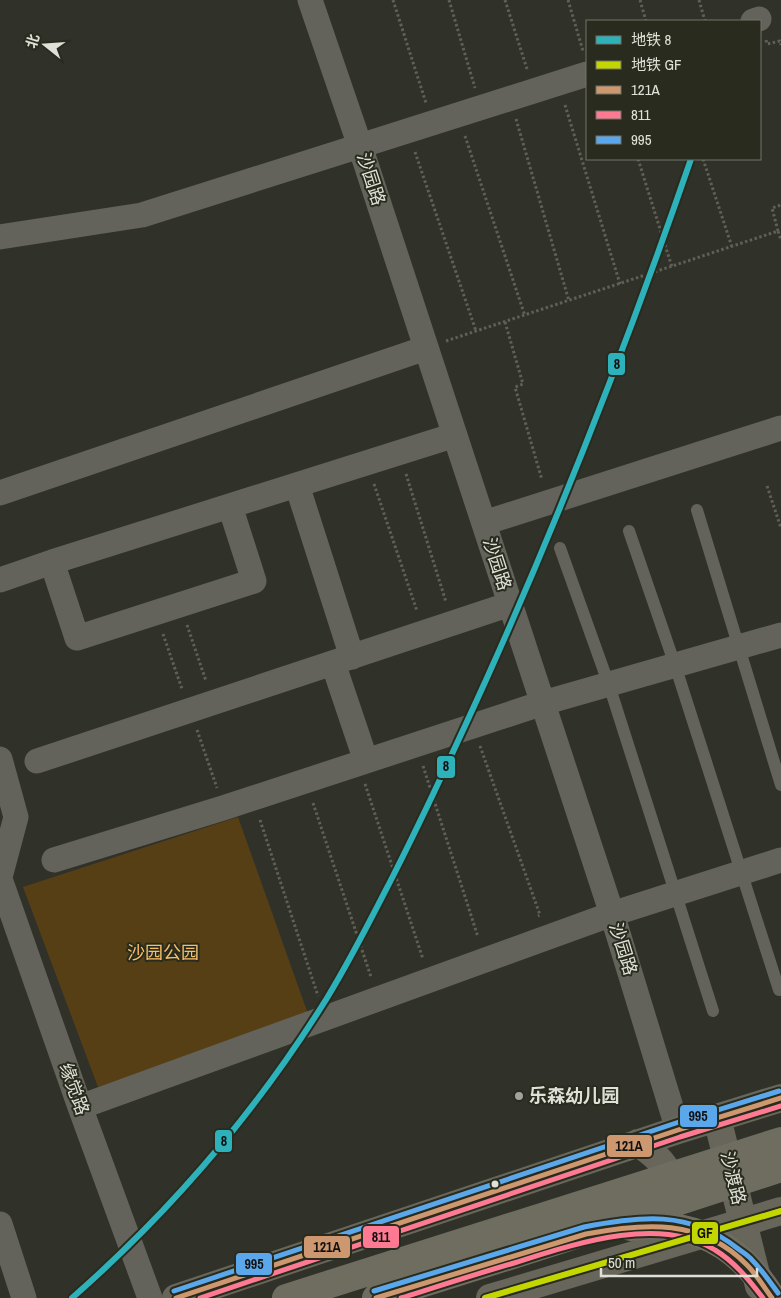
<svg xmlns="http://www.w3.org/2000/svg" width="781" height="1298" font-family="'Archivo Narrow','Noto Sans SC',sans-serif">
	<rect width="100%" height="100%" fill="#30322a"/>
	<path fill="#573f15" d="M238,817L308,1014L98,1087L23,887Z"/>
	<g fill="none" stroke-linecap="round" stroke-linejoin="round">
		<path stroke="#605f58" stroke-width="3" stroke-dasharray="2.5 2.5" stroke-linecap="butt" d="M393,0L426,103
			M449,0L475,88
			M505,0L527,69
			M568,0L583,51
			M640,0L646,21
			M699,0L705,21
			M766,40L767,44L780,41L781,45
			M565,105L620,284
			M516,119L569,301
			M465,136L525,316
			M415,152L476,331
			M638,159L672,267
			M703,159L732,247
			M778,231L772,208L781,205
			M505,322L523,384L515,387L542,480
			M446,341L778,231L781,240
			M406,474L446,602
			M374,484L417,611
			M767,486L781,528
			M187,625L206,681
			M163,634L182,689
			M197,730L217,788
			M480,746L540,915L538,916
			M423,766L478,937
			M365,784L423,959
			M313,803L371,977
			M260,820L318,996"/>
		<path stroke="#64635b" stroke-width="12" d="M697,510L781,785
			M629,531L675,665L779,990
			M560,548L609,685L713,1011"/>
		<path stroke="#64635b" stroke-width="25" d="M310,0L360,146L612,914L678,1130
			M753,21L759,19
			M0,237L142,215L587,74
			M297,485L352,657
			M0,493L426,348
			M484,523L781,428
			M52,562L77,638L254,581L230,506
			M0,580L52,562L455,435
			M333,663L366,761
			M0,759L16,817L0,877
			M37,761L510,604
			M54,860L223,808L543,703L781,635
			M0,879L80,1107L150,1298
			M80,1107L612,914L781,860
			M0,1224L24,1298"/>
		<path stroke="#68665a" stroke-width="28" d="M717,1118L759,1286
			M638,1143C664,1160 669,1169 675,1199
			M176,1298L678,1130L781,1098
			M490,1298L781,1211"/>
		<path stroke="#6f6d60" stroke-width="28" d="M630,1227C692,1219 740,1245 772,1298
			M286,1298L781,1141
			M376,1298L554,1242L781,1168"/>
		<g stroke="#282b1d" stroke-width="9">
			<path id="bus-1" d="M176,1298L678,1130L781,1098
				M376,1298L586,1234C644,1223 701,1218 747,1265C756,1274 764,1287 772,1298"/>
		</g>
		<g stroke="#282b1d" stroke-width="9">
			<path id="bus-2" d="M200,1298L680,1137L781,1106
				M401,1298C439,1286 476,1274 514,1263C571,1245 659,1214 715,1250C735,1262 749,1280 763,1298"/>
		</g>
		<g stroke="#282b1d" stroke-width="9">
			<path id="bus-3" d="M174,1291L676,1123L779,1091
				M374,1291L584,1227C640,1216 689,1210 737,1248C742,1252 748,1255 752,1260C762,1270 770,1282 778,1293"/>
		</g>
		<use href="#bus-1" stroke="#cd976f" stroke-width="5"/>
		<use href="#bus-2" stroke="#fe7a93" stroke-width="5"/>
		<use href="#bus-3" stroke="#5aa8eb" stroke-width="5"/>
		<g stroke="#282b1d" stroke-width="10">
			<path id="metro-1" d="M72,1298C170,1212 258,1109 327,998C351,959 372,917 393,876C426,811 456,746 486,680C563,509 630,336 691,159"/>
		</g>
		<g stroke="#282b1d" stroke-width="10">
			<path id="metro-2" d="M485,1298L781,1211"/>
		</g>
		<use href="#metro-1" stroke="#2db1ba" stroke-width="6"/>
		<use href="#metro-2" stroke="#c4d600" stroke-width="6"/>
	</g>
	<circle fill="#a2a49b" stroke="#282b1d" stroke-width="2" cx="519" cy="1096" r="5"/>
	<circle fill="#dfe1d8" stroke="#282b1d" stroke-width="2" cx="495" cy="1184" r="4.5"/>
	<g text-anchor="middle" stroke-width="4" stroke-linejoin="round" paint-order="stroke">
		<g font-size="18" fill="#dfe1d8" stroke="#282b1d">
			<text transform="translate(371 179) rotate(72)" y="6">沙园路</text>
			<text transform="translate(497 564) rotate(72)" y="6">沙园路</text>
			<text transform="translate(623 949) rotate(73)" y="6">沙园路</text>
			<text transform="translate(74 1089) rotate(70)" y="6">缘觉路</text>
			<text transform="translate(733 1178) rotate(76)" y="6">沙渡路</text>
		</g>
		<g font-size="18" fill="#f6bf69" stroke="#282b1d">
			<text x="163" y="959">沙园公园</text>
		</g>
		<g font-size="18" font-weight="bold" fill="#dfe1d8" stroke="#282b1d" text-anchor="start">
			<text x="529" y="1102">乐森幼儿园</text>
		</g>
	</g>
	<g stroke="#282b1d" stroke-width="2">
		<rect x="607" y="352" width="19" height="24" rx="5" fill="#2db1ba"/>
		<rect x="436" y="755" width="20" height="24" rx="5" fill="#2db1ba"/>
		<rect x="679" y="1104" width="39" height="24" rx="5" fill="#5aa8eb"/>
		<rect x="214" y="1129" width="19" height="24" rx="5" fill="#2db1ba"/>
		<rect x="606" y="1134" width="47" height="24" rx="5" fill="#cd976f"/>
		<rect x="691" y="1221" width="28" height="24" rx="5" fill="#c4d600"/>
		<rect x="362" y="1225" width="38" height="24" rx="5" fill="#fe7a93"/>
		<rect x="303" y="1235" width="48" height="24" rx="5" fill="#cd976f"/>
		<rect x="235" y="1252" width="38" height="24" rx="5" fill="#5aa8eb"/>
	</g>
	<g font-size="14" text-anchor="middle" font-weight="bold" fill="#111">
		<text x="617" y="369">8</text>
		<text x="446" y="771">8</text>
		<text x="698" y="1121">995</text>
		<text x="224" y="1146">8</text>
		<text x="629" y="1151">121A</text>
		<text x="705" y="1238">GF</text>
		<text x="381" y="1242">811</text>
		<text x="327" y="1252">121A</text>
		<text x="254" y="1269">995</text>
	</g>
	<rect x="586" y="20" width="175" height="140" fill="#282b1d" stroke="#717468"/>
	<rect x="596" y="36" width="25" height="8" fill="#2db1ba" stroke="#717468"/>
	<text x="631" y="45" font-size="15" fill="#dfe1d8">地铁 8</text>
	<rect x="596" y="61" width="25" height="8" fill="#c4d600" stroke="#717468"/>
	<text x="631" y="70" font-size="15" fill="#dfe1d8">地铁 GF</text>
	<rect x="596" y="86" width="25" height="8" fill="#cd976f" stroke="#717468"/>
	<text x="631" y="95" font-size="15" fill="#dfe1d8">121A</text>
	<rect x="596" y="111" width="25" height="8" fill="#fe7a93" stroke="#717468"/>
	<text x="631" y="120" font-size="15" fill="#dfe1d8">811</text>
	<rect x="596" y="136" width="25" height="8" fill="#5aa8eb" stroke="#717468"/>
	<text x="631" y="145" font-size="15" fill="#dfe1d8">995</text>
	<g transform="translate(45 45) rotate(287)" stroke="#282b1d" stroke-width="4" paint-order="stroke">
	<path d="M0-4L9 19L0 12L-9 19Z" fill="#dfe1d8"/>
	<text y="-8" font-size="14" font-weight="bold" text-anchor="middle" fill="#dfe1d8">北</text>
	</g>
	<path d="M601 1268v8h156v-8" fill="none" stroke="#dfe1d8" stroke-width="2.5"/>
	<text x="608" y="1268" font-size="15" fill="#dfe1d8" stroke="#282b1d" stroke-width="4" paint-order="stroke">50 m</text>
</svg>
